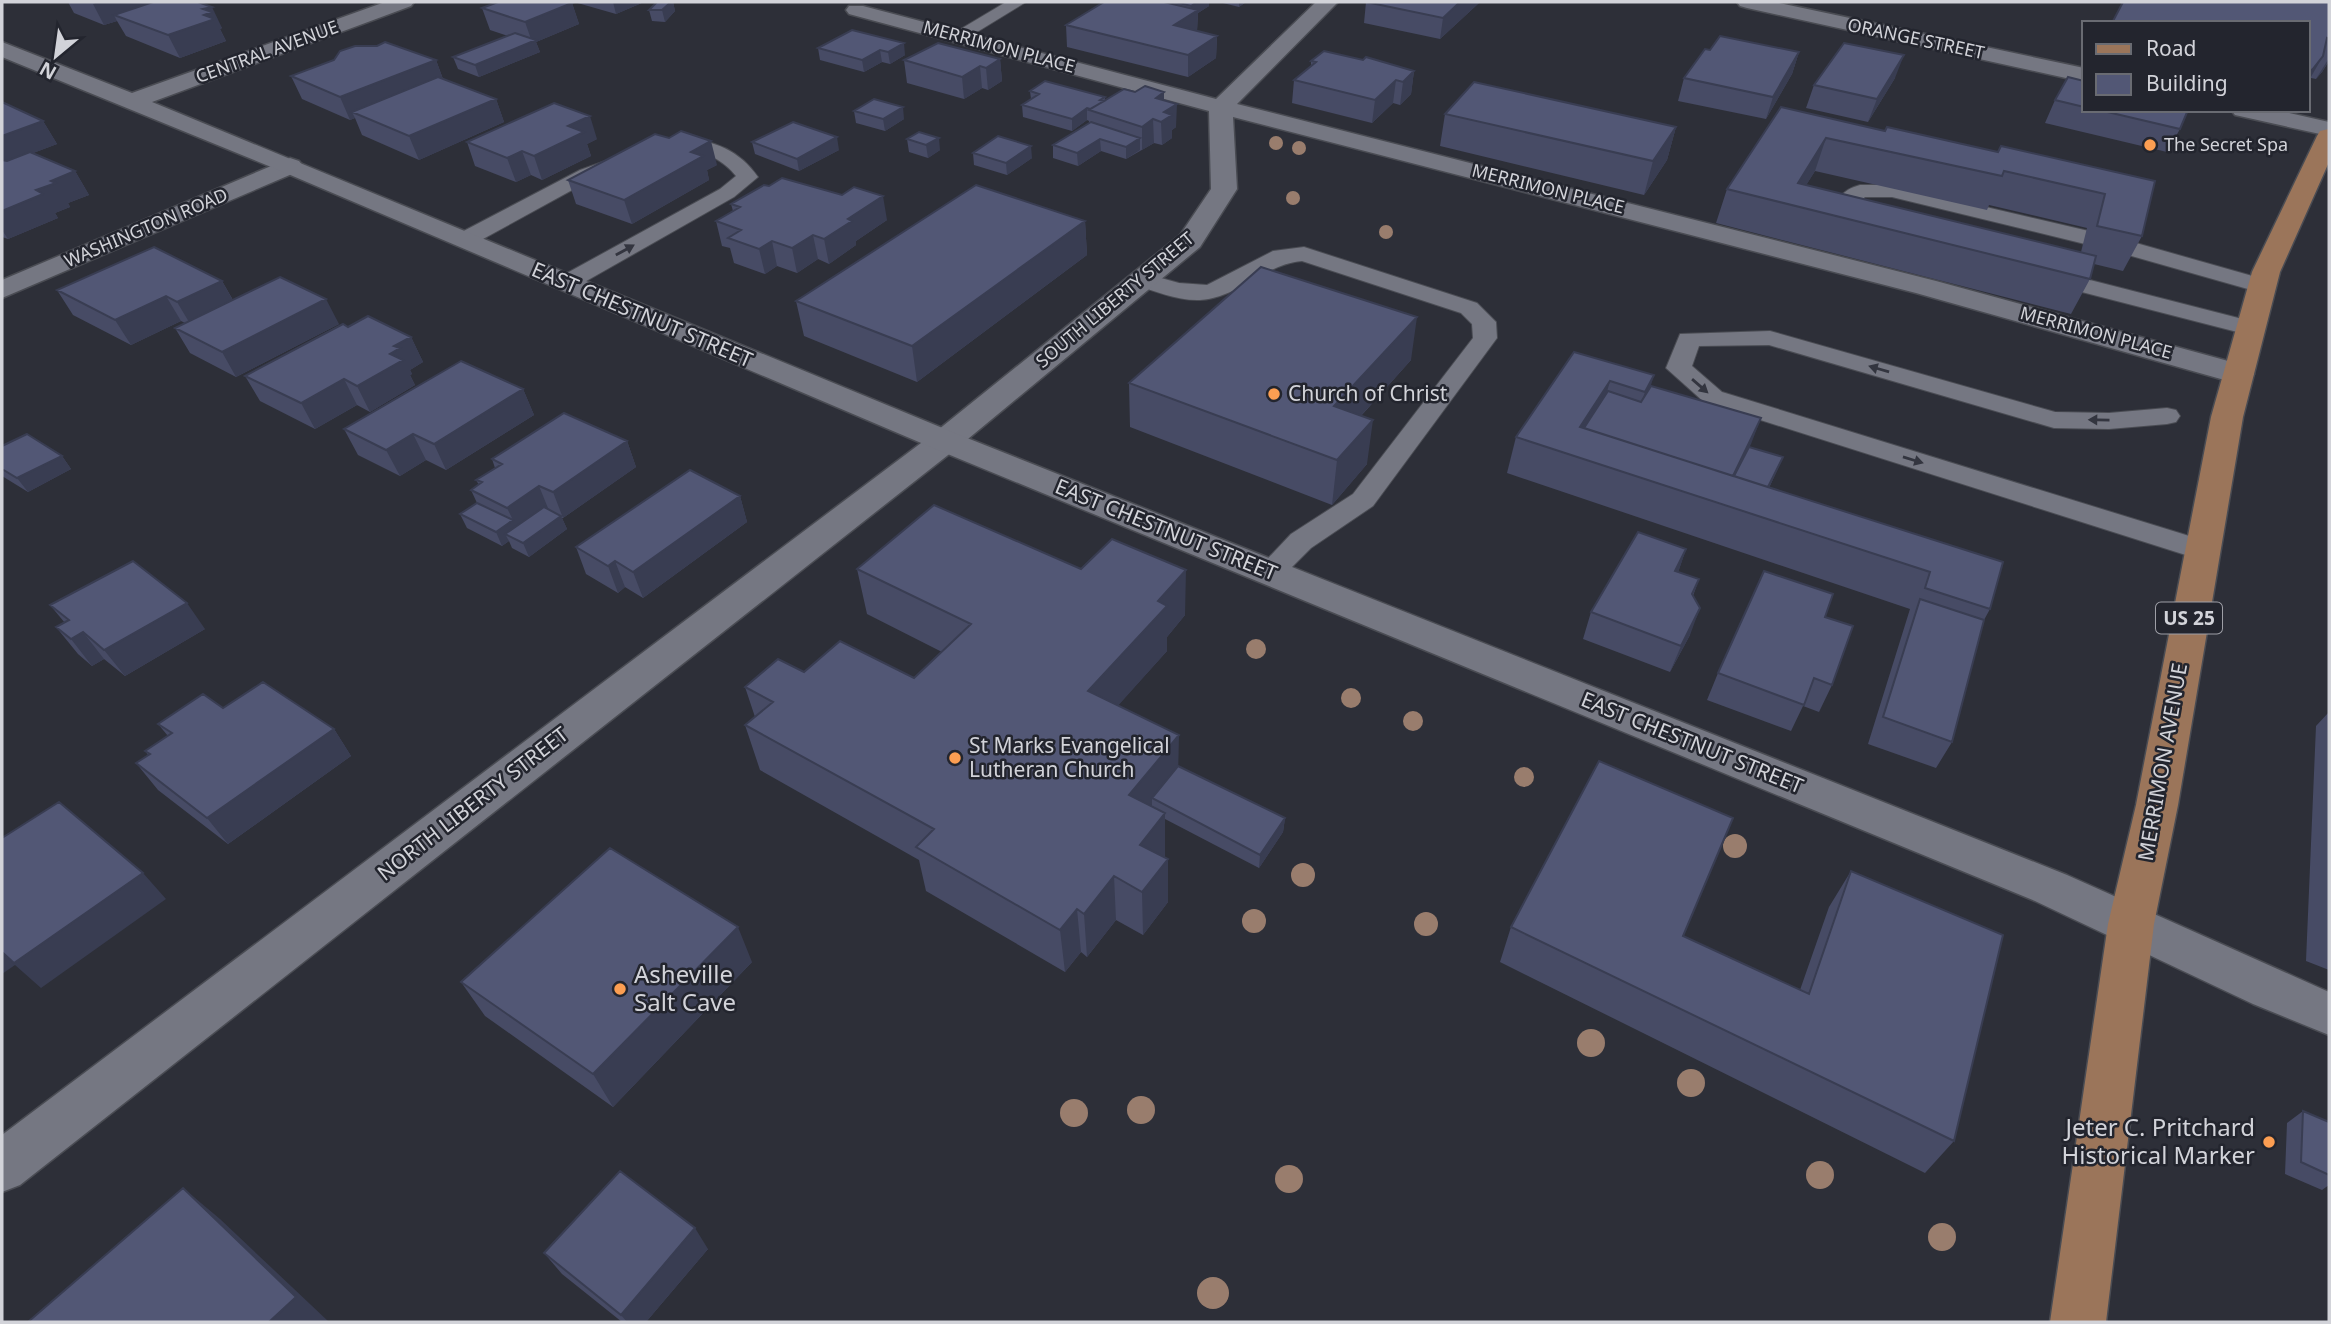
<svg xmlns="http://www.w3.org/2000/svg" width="2331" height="1324" font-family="'Noto Sans',sans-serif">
	<rect width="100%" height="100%" fill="#2d2f38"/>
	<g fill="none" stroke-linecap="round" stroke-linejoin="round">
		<g stroke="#4a4c53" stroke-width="2">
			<path id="service" d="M1006,2H1026L964,40L958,41L949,36Z
				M682,139C713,139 740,151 758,177L734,197L574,288H558L554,283L558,278L720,189L736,176C724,161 706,151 687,151C678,151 672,153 664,151L661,147L664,143Z
				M608,160L615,162L618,166L615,170L594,178L472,245H456L453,240L456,235L580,170Z
				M1860,185H1892L2093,232L2096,237L2093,242L2085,244L1892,197H1865L1857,204V216L1873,227L1870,232C1833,241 1820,195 1860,185Z
				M2129,241L2270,281L2274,286L2270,291L2262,293L2121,253L2118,248L2121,243Z
				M1304,247L1477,303L1496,322L1497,338L1373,506L1311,548L1280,579L1270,582L1260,579L1255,572L1291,534L1353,494L1473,338L1472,324L1461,313L1302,261C1265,264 1238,298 1200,300C1178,301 1155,291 1135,285L1131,280L1135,275L1143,273L1179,283L1207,285L1273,251Z
				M2047,269L2258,323L2261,328L2258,333L2249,335L2039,281L2036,276L2039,271Z
				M1770,331L2055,412L2109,413L2167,408L2176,410L2180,416L2176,422L2167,424L2109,429L2054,428L1769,345L1699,346L1692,366L1722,392L2212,543L2217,550L2212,557L2202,560L2192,557L1704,402L1666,368L1680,334Z"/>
		</g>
		<g stroke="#4a4c53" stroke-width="3">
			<path id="minor" d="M1316,2H1338L1237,104L1936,281L2250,367L2254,374L2250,381L2239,383L2228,381L1916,293L1233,117L1237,189L1200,247L957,448L20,1185L2,1192V1135L933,434L1180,235L1211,189L1209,111L849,14L846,10L849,6H863L1216,99Z
				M1737,2H1775L2084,68V82L1747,8L1740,6Z
				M2231,110H2276L2329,122V136L2235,115Z
				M290,158L299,161L303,166L299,171L2,298V280Z"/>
		</g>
		<g stroke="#4a4c53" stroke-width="3">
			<path id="tertiary" d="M385,2H414L411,6L152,102L957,434L2067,875L2329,992V1035L2253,1004L2035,901L933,448L281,171L2,57V42L132,93Z"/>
		</g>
		<g stroke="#4a4c53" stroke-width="3">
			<path id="primary" d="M2329,129V162L2280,272L2243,417L2178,805L2154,924L2106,1322H2050L2108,924L2136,805L2211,417L2252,272L2317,136L2320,131Z"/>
		</g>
		<use href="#service" fill="#757782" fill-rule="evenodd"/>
		<use href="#minor" fill="#757782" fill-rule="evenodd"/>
		<use href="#tertiary" fill="#757782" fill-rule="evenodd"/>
		<use href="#primary" fill="#9b755a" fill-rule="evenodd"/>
	</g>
	<g fill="#997d6d">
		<circle cx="1276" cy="143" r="7"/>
		<circle cx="1299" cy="148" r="7"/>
		<circle cx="1293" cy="198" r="7"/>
		<circle cx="1386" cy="232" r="7"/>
		<circle cx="1256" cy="649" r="10"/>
		<circle cx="1351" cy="698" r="10"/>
		<circle cx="1413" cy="721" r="10"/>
		<circle cx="1524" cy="777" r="10"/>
		<circle cx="1735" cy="846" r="12"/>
		<circle cx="1303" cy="875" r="12"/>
		<circle cx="1254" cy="921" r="12"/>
		<circle cx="1426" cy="924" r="12"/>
		<circle cx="1591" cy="1043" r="14"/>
		<circle cx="1691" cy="1083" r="14"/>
		<circle cx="1141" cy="1110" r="14"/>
		<circle cx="1074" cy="1113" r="14"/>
		<circle cx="1820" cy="1175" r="14"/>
		<circle cx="1289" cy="1179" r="14"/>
		<circle cx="1942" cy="1237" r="14"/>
		<circle cx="1213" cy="1293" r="16"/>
	</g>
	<path fill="#474b65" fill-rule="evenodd" d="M68,2H198L222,28L220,29L226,41L180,58L126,36L117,21L104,25L74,13Z
		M574,2H644L616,14Z
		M657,2H673L675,11L665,22L652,21L649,10Z
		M1104,2H1209V6L1198,13L1197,31L1217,36L1216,58L1188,77L1067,47L1066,25Z
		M1219,2H1246L1239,7Z
		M1366,2H1480L1440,39L1364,23Z
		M2329,2V61L2322,72L2316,79L2311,78L2308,82V23Z
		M572,3L579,24L536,42L540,52L479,77L458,69L453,57L508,36L490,30L482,8Z
		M852,30L905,55L890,64L882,62L864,72L820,60L818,48Z
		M1710,50L1799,52L1792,74L1766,119L1678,101L1684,78Z
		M1000,59L1002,81L988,90L982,88L964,99L907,83L904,60Z
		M436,60L443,79L496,99L504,122L419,160L362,135L355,118L350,120L302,99L291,76Z
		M1311,61L1414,71L1411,94L1400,105L1393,103L1372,123L1292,103L1294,80L1311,66Z
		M1895,78L1868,122L1806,108L1814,85Z
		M2084,81V110H2188L2180,129L2167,152L2045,123L2055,100Z
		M1030,91L1105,97V101L1164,100L1176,127L1172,130V138L1162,145L1154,143L1126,159L1101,151L1078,166L1053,158V145L1089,123V121L1087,120L1072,131L1023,117L1022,105L1031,99Z
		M2,102L43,121L57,144L33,153L75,171L89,195L68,203L70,207L55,213L58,218L8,239L2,237Z
		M1781,107L1885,131L2155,181L2142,236L2123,271L2094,264L2090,279L2071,314L1716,223L1727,189ZM1815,171L1987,210L1989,205L2087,228L2081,252L1806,185Z
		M854,111L904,119L885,131L856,123Z
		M1445,114L1676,127L1667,160L1644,195L1440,146Z
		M597,139L587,144L591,156L542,180L531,175L516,182L475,166L467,142Z
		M907,139L940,150L928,158L909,152Z
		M752,142L839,150L799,171L755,154Z
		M973,153L1032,158L1007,175L974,165Z
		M717,165L707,170L709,180L632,224L576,204L568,180Z
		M769,186L887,220L856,241V245L829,264L818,259L797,273L777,266L765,274L734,263L730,248L722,246L716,221L733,211L731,204Z
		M1085,221L1087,255L917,382L804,336L796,301Z
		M222,281L233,300L339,324L236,377L190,353L175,328L185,323L181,321L131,345L73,315L57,290Z
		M348,327L411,337L423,362L410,370L412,374L410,375L415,385L370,412L357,405L315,429L260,401L245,376Z
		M1574,352L1750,447L1783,457L1769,488L2003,562L1990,609L1984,620L1952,742L1936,768L1868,744L1910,609L1507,473L1516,437Z
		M1411,360L1361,416L1367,464L1332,505L1130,427L1129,383Z
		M523,389L534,415L446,470L426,460L400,476L358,455L344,429Z
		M627,441L636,467L563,518H562L567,529L529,557L512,548L509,541L502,546L467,528L460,514L477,503L471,490L479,485L476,480L495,468L492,459Z
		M2,446L62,456L71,469L28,492L2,476Z
		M740,496L747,522L643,598L625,587L618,593L586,574L576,547Z
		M1686,549L1678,572L1699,579L1693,596L1690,635L1670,672L1583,639L1591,612Z
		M857,569L1185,615L1167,637V651L1118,705L1178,766L1285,818L1283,832L1259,868L1165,819L1164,857L1168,859V902L1143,935L1116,920L1087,957L1081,952L1065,972L926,891L919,860L760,770L745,725L755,717L745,687L804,672L914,678L942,652L867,614Z
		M50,605L205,629L125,676L104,659L92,666L78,654L56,627L65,623Z
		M1825,617L1832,685L1819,712L1803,706L1791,731L1707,700L1718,673Z
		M223,708L334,729L351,756L228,844L158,790L136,763L148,755L145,751L168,736L158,724Z
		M2329,712V970L2306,961L2316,726Z
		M1851,871L1954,1141L1925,1173L1500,962L1511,927L1683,936L1800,990L1829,907Z
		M752,962L613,1107L485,1016L461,982Z
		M2303,1111L2329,1122V1185L2322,1190L2285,1174L2287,1123Z
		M708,1249L646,1322H622L562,1274L544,1253Z"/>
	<path fill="#393d52" d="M98,2H157L114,15L117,21L104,25L93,4Z
		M613,2H644L616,14Z
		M671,2H673L675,11L665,22L662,10Z
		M1197,2H1209V6L1198,13L1197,31L1174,25L1191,14V6Z
		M1239,2H1246L1239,7Z
		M1460,2H1480L1440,39L1443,18Z
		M572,3L579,24L536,42L540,52L479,77L475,65L532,42L525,22Z
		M212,7L222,28L220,29L226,41L180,58L168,35L203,9Z
		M1217,36L1216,58L1188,77V55Z
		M904,43L905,55L890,64L888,52Z
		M880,50L882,62L864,72L862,60Z
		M1799,52L1792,74L1766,119L1773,97Z
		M1904,55L1895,78L1868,122L1877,99Z
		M2323,56L2308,82V76L2312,70Z
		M2329,58V61L2322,72L2316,79Z
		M1000,59L1002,81L988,90L986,68Z
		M436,60L444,82L352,112L355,118L350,120L340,97Z
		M980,66L982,88L964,99L962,77Z
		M1414,71L1411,94L1400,105L1403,82Z
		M1396,80L1393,103L1372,123L1375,100Z
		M1164,92V112L1177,104L1176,127L1172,130V138L1162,145L1161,122L1156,98Z
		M496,99L504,122L419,160L409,136Z
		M903,107L904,119L885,131L883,119Z
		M1087,108V120L1072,131V119Z
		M590,116L597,139L587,144L591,156L542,180L534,156L568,126Z
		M1153,119L1154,143L1142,150V127Z
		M43,121L57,144L2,165V136Z
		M1676,127L1667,160L1644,195L1653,161Z
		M837,137L839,150L799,171L797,159Z
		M939,138L940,150L928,158L926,145Z
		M1140,138V150L1126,159V147Z
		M1826,138L1815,171L1794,205L1798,183Z
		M1100,139L1101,151L1078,166L1077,153Z
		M711,141L717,165L707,170L709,180L632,224L624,200L691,152Z
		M1031,146L1032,158L1007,175L1006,163Z
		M522,151L531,175L516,182L507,158Z
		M75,171L89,195L68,203L70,207L55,213L58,218L8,239L2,230V211L51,181Z
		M883,196L887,220L856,241V245L829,264L824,239L848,219Z
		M1085,221L1087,255L917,382L912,346Z
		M813,235L818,259L797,273L792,248Z
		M772,241L777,266L765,274L759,249Z
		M222,281L236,306L192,327L177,302Z
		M166,296L181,321L131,345L115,320Z
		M326,299L339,324L236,377L222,352Z
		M1417,317L1411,360L1330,450L1334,406Z
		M411,337L423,362L410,370L412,374L410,375L415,385L370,412L357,386L394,346Z
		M1654,375L1643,412L1634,428L1645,392Z
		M344,379L357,405L315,429L301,403Z
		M1610,381L1600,417L1586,440L1580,427Z
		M523,389L534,415L446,470L434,444Z
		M1761,418L1751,444L1734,480L1728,486Z
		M1373,420L1367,464L1332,505L1337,460Z
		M413,434L426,460L400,476L386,450Z
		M627,441L636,467L563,518L553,492Z
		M62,456L71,469L28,492L17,478Z
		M539,486L550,513L505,534L509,541L502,546L496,532L513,520L507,508Z
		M740,496L747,522L643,598L633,572Z
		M561,516L567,529L529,557L523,543Z
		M1686,549L1677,576L1675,571Z
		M615,561L625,587L618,593L608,566Z
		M1186,570L1185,615L1167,637V651L1091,736L1088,691L1158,601Z
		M187,603L205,629L125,676L104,650Z
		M1700,608L1690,635L1670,672L1681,646Z
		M83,632L104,659L92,666L71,639Z
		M334,729L351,756L228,844L207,818Z
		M1179,735L1178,779L1152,798V812L1129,795Z
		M1165,813V857L1141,889L1140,845Z
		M1285,818L1283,832L1259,868L1260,855Z
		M1168,859V902L1143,935L1142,892Z
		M143,873L166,899L41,988L15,965L2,974V952Z
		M1114,876L1116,920L1087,957L1084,914Z
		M1077,909L1081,952L1065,972L1060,930Z
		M738,927L752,962L613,1107L593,1074Z
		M183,1188L220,1219L329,1322H269Z
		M695,1228L708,1249L646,1322H627L621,1315Z"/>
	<path fill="#525775" stroke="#393d52" stroke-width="2" d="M153,2H198L212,7L203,9L212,12L204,15L215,19L168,35L114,15Z
		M498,2H569L572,3L525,22L482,8Z
		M657,2H671L662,10H649Z
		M1104,2H1164L1198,10L1174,25L1217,36L1188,55L1066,25Z
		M1175,2H1197L1191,6Z
		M1366,2H1460L1443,18Z
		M2123,2H2329V39L2327,38L2323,56L2312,70L2308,69V23H2112Z
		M852,30L904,43L888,52L880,50L862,60L818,48Z
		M515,33L536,40L475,65L453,57Z
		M1720,36L1799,52L1773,97L1684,78L1705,49L1710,50Z
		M385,42L436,60L340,97L291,76L334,60L340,51L355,46H377Z
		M938,43L1000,59L986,68L980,66L962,77L904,60Z
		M1844,43L1904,55L1877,99L1814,85Z
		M1324,51L1363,60L1366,57L1414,71L1403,82L1396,80L1375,100L1294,80L1316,62L1311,61Z
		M438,77L496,99L409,136L352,112Z
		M2068,77L2084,81V107L2055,100Z
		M1045,81L1105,97L1100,100L1104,101L1090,109L1087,108L1072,119L1022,105L1039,94L1030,91Z
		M1474,82L1676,127L1653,161L1445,114Z
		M1145,86L1164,92L1156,98L1177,104L1164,112L1172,115L1161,122L1153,119L1142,127L1089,110L1124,89L1135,92Z
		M874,99L903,107L883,119L854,111Z
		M2,102L43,121L2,136Z
		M554,103L590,116L568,126L584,132L534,156L522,151L507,158L467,142Z
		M1781,107L1885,131L1887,127L1998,152L2001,146L2155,181L2142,236L2097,226L2105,194L2004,171L2002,176L1826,138L1798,183L2096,256L2090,279L1727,189Z
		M2099,110H2188L2180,129Z
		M793,122L837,137L797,159L752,142Z
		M1091,122L1140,138L1126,147L1100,139L1077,153L1053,145Z
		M681,131L711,141L691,152L703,156L624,200L568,180L655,134L669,138Z
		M919,132L939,138L926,145L907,139Z
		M998,136L1031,146L1006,163L973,153Z
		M30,152L75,171L51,181L56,183L36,190L43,194L2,211V160L7,161Z
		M782,178L842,195L854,187L883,196L848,219L852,221L824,239L813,235L792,248L772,241L759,249L728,238L741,230L716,221L740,207L731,204L764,185L769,186Z
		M976,185L1085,221L912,346L796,301Z
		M154,247L222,281L177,302L166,296L115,320L57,290Z
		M1261,267L1417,317L1334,406L1373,420L1337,460L1129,383Z
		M280,277L326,299L222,352L175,328Z
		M368,316L411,337L394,346L400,348L390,354L403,360L357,386L344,379L301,403L245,376L343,324L348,327Z
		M1574,352L1654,375L1645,392L1610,381L1580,427L2003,562L1990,609L1925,588L1930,572L1516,437Z
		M461,361L523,389L434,444L413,434L386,450L344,429Z
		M1651,386L1761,418L1733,476L1584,428L1608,391L1641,402Z
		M564,413L627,441L553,492L539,486L507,508L471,490L482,482L476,480L502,464L492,459Z
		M27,434L62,456L17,478L2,469V446Z
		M1749,447L1783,457L1768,487L1734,476Z
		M690,470L740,496L633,572L615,561L608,566L576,547Z
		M477,503L513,520L496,532L460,514Z
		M934,505L1081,569L1112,539L1186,570L1158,601L1167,606L1088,691L1179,735L1129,795L1165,813L1140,845L1168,859L1142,892L1114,876L1084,914L1077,909L1060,930L916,847L934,829L745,725L773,702L745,687L778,659L804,672L840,641L914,678L971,624L857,569Z
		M544,507L561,516L523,543L505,534Z
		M1638,532L1686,549L1675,571L1699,579L1692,594L1700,608L1681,646L1591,612Z
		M133,561L187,603L104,650L83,632L71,639L56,627L69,620L50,605Z
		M1764,571L1833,594L1825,617L1853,626L1832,685L1814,678L1804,705L1718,673Z
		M1920,599L1984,620L1952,742L1883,717Z
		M263,682L334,729L207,818L136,763L150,754L145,751L172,733L158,724L203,694L223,708Z
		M1599,761L1733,818L1683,936L1809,994L1851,871L2003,935L1954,1141L1511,927Z
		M1178,766L1285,818L1260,855L1152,798Z
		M59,802L143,873L14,963L2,952V838Z
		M610,848L738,927L593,1074L461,982Z
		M2303,1111L2329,1122V1175L2301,1162Z
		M620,1171L695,1228L621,1315L544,1253Z
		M183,1188L296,1297L269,1322H28Z"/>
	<defs><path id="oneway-solid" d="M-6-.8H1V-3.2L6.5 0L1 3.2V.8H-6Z" transform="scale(1.75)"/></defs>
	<g fill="#33353f">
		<use href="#oneway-solid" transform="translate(625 250) rotate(-29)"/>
		<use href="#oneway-solid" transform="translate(1879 369) rotate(-164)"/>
		<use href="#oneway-solid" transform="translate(1700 386) rotate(41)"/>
		<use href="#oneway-solid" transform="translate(2099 420) rotate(-179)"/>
		<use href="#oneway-solid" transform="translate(1913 460) rotate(17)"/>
	</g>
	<g fill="#fc9e52" stroke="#23252e" stroke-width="2.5">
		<circle cx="2150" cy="145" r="7"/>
		<circle cx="1274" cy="394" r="7"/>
		<circle cx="955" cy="758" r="7"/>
		<circle cx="620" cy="989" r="7"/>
		<circle cx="2269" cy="1142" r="7"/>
	</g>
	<g text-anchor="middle" stroke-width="5" stroke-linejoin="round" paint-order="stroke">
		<g font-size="18" fill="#d2d3d9" stroke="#23252e">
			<text transform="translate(1916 39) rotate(12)" y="6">ORANGE STREET</text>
			<text transform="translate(999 47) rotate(15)" y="6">MERRIMON PLACE</text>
			<text transform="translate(267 52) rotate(-20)" y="6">CENTRAL AVENUE</text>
			<text transform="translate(1548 189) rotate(14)" y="6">MERRIMON PLACE</text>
			<text transform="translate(146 228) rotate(-23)" y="6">WASHINGTON ROAD</text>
			<text transform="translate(1115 300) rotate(-40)" y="6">SOUTH LIBERTY STREET</text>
			<text transform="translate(2096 333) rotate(15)" y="6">MERRIMON PLACE</text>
		</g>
		<g font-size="18" fill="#d2d3d9" stroke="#23252e" text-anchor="start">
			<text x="2164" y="151">The Secret Spa</text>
		</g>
		<rect fill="#23252e" stroke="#9e9fa6" stroke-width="2" x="2156" y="602.5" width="66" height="31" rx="5"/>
		<g font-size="19" font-weight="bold" fill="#d2d3d9">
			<text x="2189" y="625">US 25</text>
		</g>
		<g font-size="21" fill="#d2d3d9" stroke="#23252e">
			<text transform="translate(642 315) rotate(23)" y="7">EAST CHESTNUT STREET</text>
			<text transform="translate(1166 530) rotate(22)" y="7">EAST CHESTNUT STREET</text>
			<text transform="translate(1692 743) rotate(22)" y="7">EAST CHESTNUT STREET</text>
			<text transform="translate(2163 762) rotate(-80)" y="7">MERRIMON AVENUE</text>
			<text transform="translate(473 804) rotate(-38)" y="7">NORTH LIBERTY STREET</text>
		</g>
		<g font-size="21" fill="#d2d3d9" stroke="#23252e" text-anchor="start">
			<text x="1288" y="401">Church of Christ</text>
			<text x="969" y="753">St Marks Evangelical<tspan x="969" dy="24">Lutheran Church</tspan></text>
		</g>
		<g font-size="24" fill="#d2d3d9" stroke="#23252e" text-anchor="start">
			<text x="634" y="983">Asheville<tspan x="634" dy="28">Salt Cave</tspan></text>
			<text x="2255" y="1136" text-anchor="end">Jeter C. Pritchard<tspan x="2255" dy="28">Historical Marker</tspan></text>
		</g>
	</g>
	<rect width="2331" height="1324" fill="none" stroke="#d2d3d9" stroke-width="7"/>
	<rect x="2082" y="21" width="228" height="91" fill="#23252e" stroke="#696b72" stroke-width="2"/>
	<rect x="2096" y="44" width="35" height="10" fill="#9b755a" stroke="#696b72" stroke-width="2"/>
	<text x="2146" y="56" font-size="21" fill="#d2d3d9">Road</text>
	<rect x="2096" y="74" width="35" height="21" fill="#525775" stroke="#696b72" stroke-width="2"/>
	<text x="2146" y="91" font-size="21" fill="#d2d3d9">Building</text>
	<g transform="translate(56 56) rotate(209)" stroke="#23252e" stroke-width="5" paint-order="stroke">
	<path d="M0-5L12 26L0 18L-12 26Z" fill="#d2d3d9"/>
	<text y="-10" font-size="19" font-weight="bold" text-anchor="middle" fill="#d2d3d9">N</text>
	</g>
</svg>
